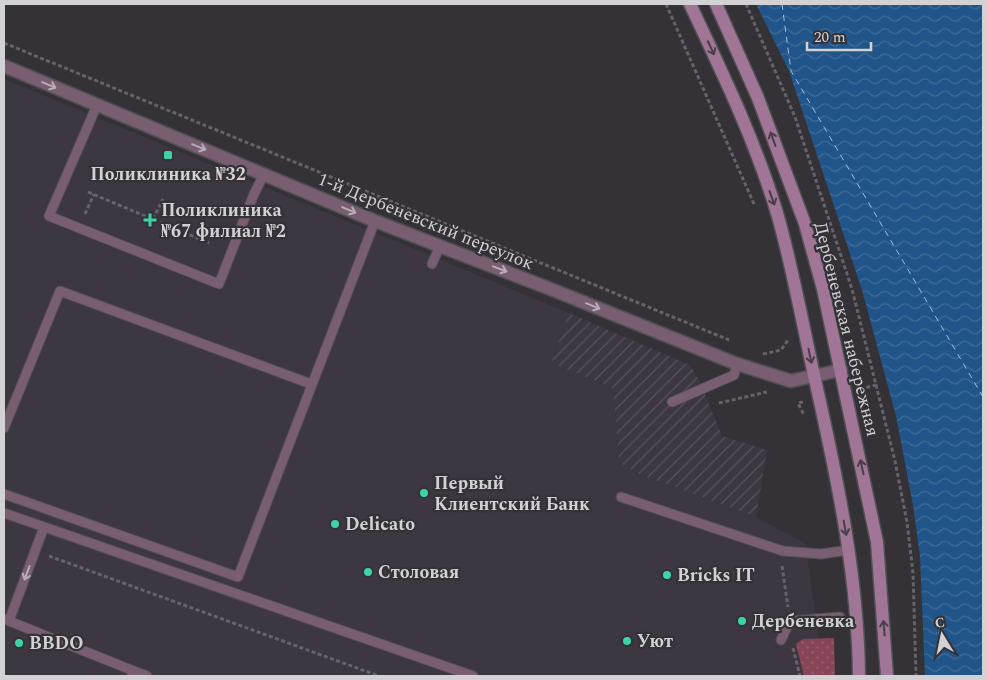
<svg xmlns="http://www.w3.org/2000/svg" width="987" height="680" font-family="Spectral,serif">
	<defs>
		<pattern id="industrial-furrows" width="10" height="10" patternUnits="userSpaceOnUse" patternTransform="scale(1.25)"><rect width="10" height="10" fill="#3c3741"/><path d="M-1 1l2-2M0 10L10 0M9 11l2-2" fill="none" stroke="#57535c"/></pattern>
		<pattern id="grass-dots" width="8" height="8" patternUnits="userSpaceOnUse" patternTransform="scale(1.25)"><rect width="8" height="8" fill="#884557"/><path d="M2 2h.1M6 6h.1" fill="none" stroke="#985f6e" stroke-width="1.8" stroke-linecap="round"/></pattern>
		<pattern id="water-waves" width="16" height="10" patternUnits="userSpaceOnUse" patternTransform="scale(1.25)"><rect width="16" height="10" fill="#215488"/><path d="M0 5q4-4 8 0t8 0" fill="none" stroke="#406c98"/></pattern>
	</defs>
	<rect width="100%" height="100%" fill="#343236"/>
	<path fill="#3c3741" d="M4,79L569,313L551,363L613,388L619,462L636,473L756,517L805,543L825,676H4Z"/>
	<path fill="url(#industrial-furrows)" d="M569,313L690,365L700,382L722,436L767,450L756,517L636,473L619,462L613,388L551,363Z"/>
	<path fill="url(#grass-dots)" d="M834,638L835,676H804L796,644L803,639Z"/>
	<path fill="url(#water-waves)" d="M756,4H983V676H925L920,557L913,505L896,416L862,290L789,71Z"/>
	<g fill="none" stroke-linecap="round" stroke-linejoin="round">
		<path stroke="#99c2f0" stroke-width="1" stroke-dasharray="6 5" stroke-linecap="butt" d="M782,4L791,71L983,397"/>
		<g stroke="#504f52" stroke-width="11">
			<path id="service" d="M97,105L49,216L219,284L254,194L264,174
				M432,264L440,246
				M672,402L734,375L737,364
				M4,428L60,291L311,384
				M4,494L238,577L375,221
				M621,497L783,551L821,554L849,550
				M4,513L473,676
				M4,619L134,671L132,676
				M9,621L44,527
				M781,640L790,621L840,617
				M134,671L147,676"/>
		</g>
		<g stroke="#504f52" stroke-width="15">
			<path id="minor" d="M4,66L375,221L548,288L737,364L791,381L841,370"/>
		</g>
		<g stroke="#504f52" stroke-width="15">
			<path id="secondary" d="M690,4C722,72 755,140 777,213C794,272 804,333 818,393C839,487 858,580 859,676
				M716,4L758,98L805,224L823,289L877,542L887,676"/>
		</g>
		<path stroke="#656367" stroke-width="3" stroke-dasharray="4 2.5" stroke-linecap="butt" d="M666,4L754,204
			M746,4L795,117L852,289L895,461L907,522L913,573L916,676
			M4,43L729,340
			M88,192L209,243
			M85,214L94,194
			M153,219L163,199
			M763,354L781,350L788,340
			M860,389L876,385
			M803,402L798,403L804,415
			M719,403L767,392
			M49,556L379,676
			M782,566L788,607
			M793,648L800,676"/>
		<use href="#service" stroke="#795e72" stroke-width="9"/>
		<use href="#minor" stroke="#795e72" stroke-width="12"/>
		<use href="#secondary" stroke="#a07595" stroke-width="12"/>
	</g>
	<defs><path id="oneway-shaft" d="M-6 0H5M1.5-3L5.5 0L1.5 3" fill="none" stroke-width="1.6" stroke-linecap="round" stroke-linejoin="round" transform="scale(1.25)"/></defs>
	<g stroke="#4a3f49">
		<use href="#oneway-shaft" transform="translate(711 48) rotate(65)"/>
		<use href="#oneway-shaft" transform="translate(773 139) rotate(-110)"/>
		<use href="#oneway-shaft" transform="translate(772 198) rotate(70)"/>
		<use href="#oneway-shaft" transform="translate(810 356) rotate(78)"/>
		<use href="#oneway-shaft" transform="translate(862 467) rotate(-102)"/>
		<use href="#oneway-shaft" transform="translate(845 528) rotate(80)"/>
		<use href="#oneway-shaft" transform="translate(884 628) rotate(-95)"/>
	</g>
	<g stroke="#b7aeb7">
		<use href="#oneway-shaft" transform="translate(49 85) rotate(23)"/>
		<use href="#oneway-shaft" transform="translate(199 147) rotate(22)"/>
		<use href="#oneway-shaft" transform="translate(349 210) rotate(23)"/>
		<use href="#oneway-shaft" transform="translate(500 269) rotate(21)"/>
		<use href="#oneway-shaft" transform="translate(593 306) rotate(22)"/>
		<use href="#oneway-shaft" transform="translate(27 573) rotate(111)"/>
	</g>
	<g fill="#3cd4a4" stroke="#343236" stroke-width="2">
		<rect x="163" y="150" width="10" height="10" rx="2.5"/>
		<path d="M147.5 212.5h5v5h5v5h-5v5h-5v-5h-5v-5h5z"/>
		<circle cx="424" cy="493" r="5"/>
		<circle cx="335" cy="524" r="5"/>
		<circle cx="368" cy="572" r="5"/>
		<circle cx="667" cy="575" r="5"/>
		<circle cx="742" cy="621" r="5"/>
		<circle cx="627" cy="641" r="5"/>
		<circle cx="19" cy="643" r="5"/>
	</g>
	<g text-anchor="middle" stroke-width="4.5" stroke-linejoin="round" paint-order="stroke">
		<g font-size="18" font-weight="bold" fill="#d2d1d4" stroke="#343236" text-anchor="start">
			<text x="168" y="180" text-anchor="middle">Поликлиника №32</text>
			<text x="161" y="216">Поликлиника<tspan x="161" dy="21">№67 филиал №2</tspan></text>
			<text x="434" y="489">Первый<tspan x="434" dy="21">Клиентский Банк</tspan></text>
			<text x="345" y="530">Delicato</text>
			<text x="378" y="578">Столовая</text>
			<text x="677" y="581">Bricks IT</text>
			<text x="752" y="627">Дербеневка</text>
			<text x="637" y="647">Уют</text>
			<text x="29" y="649">BBDO</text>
		</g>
		<g font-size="18" fill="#d2d1d4" stroke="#343236">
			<text transform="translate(426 221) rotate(22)" y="6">1-й Дербеневский переулок</text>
			<text transform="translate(847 329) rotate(76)" y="6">Дербеневская набережная</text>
		</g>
	</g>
	<rect width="987" height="680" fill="none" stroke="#d2d1d4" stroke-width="10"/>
	<g transform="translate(942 635) rotate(350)" stroke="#343236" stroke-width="4" paint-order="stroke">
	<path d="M0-4L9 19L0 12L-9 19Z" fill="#d2d1d4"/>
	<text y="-8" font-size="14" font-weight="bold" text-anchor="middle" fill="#d2d1d4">С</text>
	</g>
	<path d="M807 42v8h64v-8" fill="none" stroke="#d2d1d4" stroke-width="2.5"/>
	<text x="814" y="42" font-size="15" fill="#d2d1d4" stroke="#343236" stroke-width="4" paint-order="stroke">20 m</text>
</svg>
